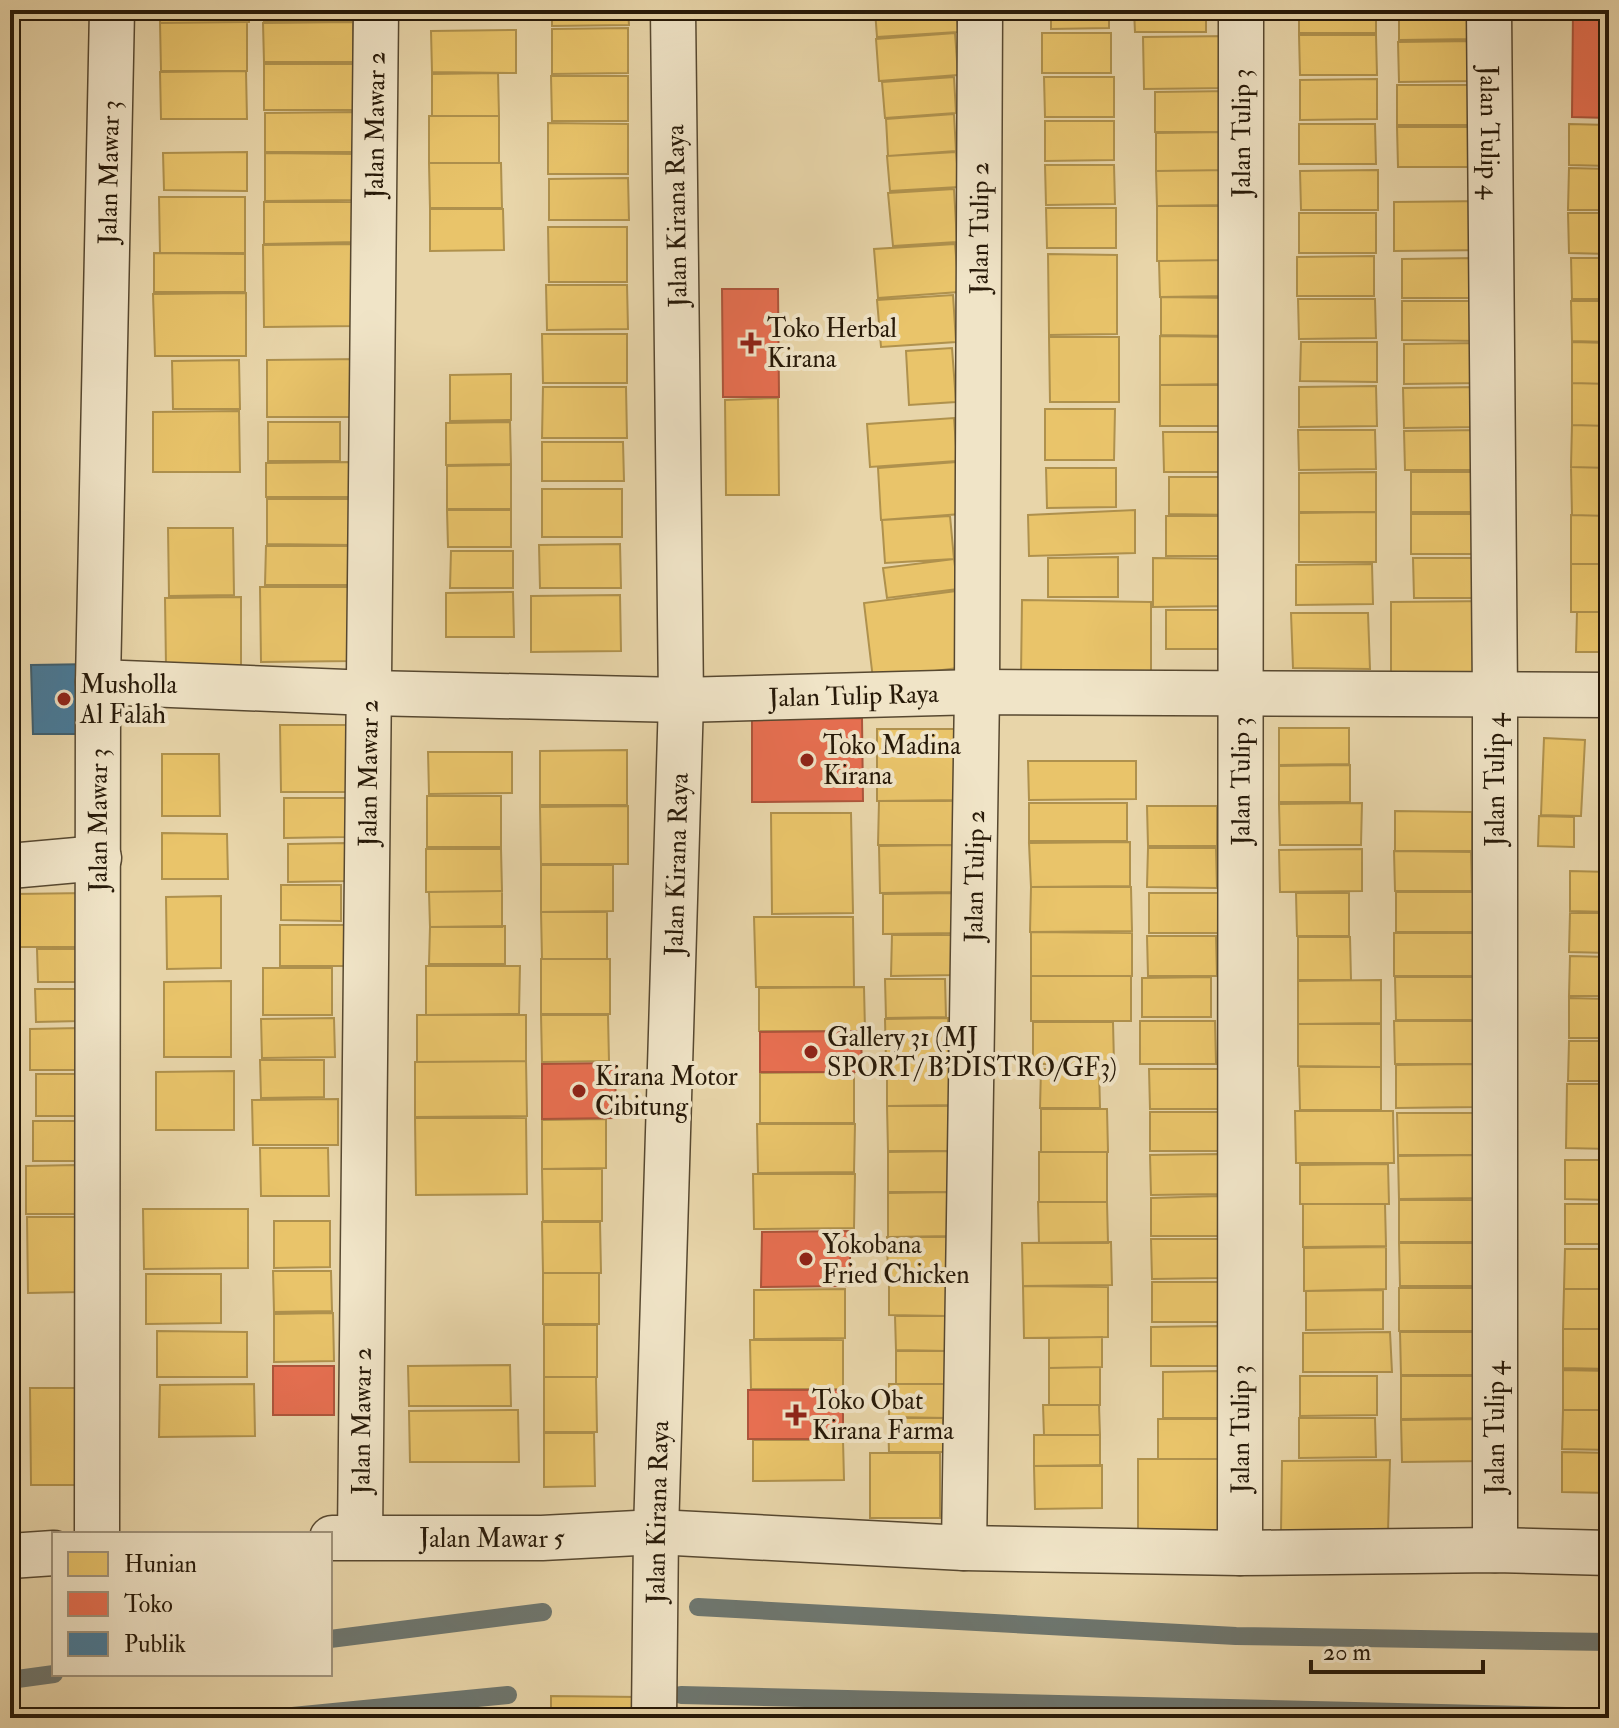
<svg xmlns="http://www.w3.org/2000/svg" width="1619" height="1728" font-family="'IM FELL Double Pica',serif">
	<rect width="100%" height="100%" fill="#e8d5a9"/>
	<filter id="stains"><feTurbulence type="fractalNoise" baseFrequency=".0025" numOctaves="4"/><feColorMatrix values="0 0 0 0 .2 0 0 0 0 .09 0 0 0 0 .02 0 0 0 .5 -.17"/></filter>
	<radialGradient id="worn" r=".72"><stop offset=".6" stop-color="#630" stop-opacity="0"/><stop offset="1" stop-color="#630" stop-opacity=".3"/></radialGradient>
	<path fill="#e9c46a" stroke="#af914d" stroke-width="2" d="M160,10H249V22L160,23Z
		M264,10H350V22H264Z
		M552,10H628L629,25L552,26Z
		M875,10H956L958,32L877,37Z
		M1051,10H1109V28L1051,29Z
		M1134,10H1206V32H1135Z
		M1299,10H1376V33H1299Z
		M1399,10H1475V39L1399,40Z
		M247,22V71H161L160,23Z
		M353,22V62H264L263,23Z
		M628,28V73L552,74V29Z
		M516,30V73L432,72L431,31Z
		M955,33L958,75L879,81L876,39Z
		M1042,33H1111V73H1042Z
		M1299,35H1376L1377,75H1300Z
		M1230,36L1231,88L1144,89L1143,37Z
		M1475,41V81L1399,82L1398,42Z
		M264,64H355V110H264Z
		M246,71L247,119H161L160,72Z
		M498,73L499,116H432V74Z
		M551,76H628V121H552Z
		M954,77L956,113L885,118L882,82Z
		M1044,77H1114V117H1045Z
		M1377,79V119L1300,120V80Z
		M1397,85H1473L1474,125H1397Z
		M1230,91L1231,132H1155V92Z
		M355,112V152H265V113Z
		M954,114L956,151L888,156L886,119Z
		M429,116H499V163H429Z
		M1045,121H1114V160L1045,161Z
		M548,123L628,124V174H548Z
		M1299,124H1375L1376,164H1299Z
		M1569,124L1609,125V166L1569,165Z
		M1397,127H1474L1475,167H1398Z
		M1229,132V170L1156,171V133Z
		M247,152V191L164,190L163,153Z
		M956,152L959,187L890,191L887,156Z
		M265,153L356,154L357,200L265,201Z
		M429,163H501L502,208H430Z
		M1045,165H1114L1115,204L1046,205Z
		M1569,168L1609,169V210H1568Z
		M1229,170L1230,205L1157,206L1156,171Z
		M1378,170V210H1301L1300,171Z
		M628,178L629,220H549V179Z
		M954,189L957,242L893,246L888,193Z
		M159,197H245V253H160Z
		M1488,201V250L1394,251V202Z
		M264,202H356V242L264,244Z
		M1157,206H1230V260L1157,261Z
		M1046,208H1116V248H1047Z
		M430,209H503L504,250L430,251Z
		M1299,213H1376V253H1299Z
		M1568,213H1609V254L1569,253Z
		M548,227H627V282H549Z
		M357,244L358,326L264,327L263,245Z
		M955,244L959,292L878,298L874,249Z
		M154,253L245,254V292H154Z
		M1048,254L1117,255V334L1049,335Z
		M1374,256V296H1297V257Z
		M1478,258L1479,298H1402V259Z
		M1571,258H1609V299H1572Z
		M1229,260L1230,296L1160,297L1159,261Z
		M546,285H627L628,329L547,330Z
		M246,293V356H155L153,294Z
		M953,295L956,342L881,347L877,300Z
		M1161,297L1231,298L1232,336L1161,335Z
		M1298,299H1375L1376,338L1299,339Z
		M1402,301H1479V341L1402,340Z
		M1571,301H1609V342L1572,341Z
		M542,334H627V383H543Z
		M1160,336L1235,337V384L1160,385Z
		M1049,337H1119V402H1050Z
		M1301,342H1377V382L1300,381Z
		M1572,342L1609,343V384L1572,383Z
		M1481,343V383L1404,384V344Z
		M952,348L956,402L909,405L906,351Z
		M364,359V417H267V360Z
		M239,360L240,409H173L172,361Z
		M511,374V420L450,421V375Z
		M1572,383L1609,384V426L1572,425Z
		M1160,385H1231V426H1160Z
		M1376,386L1377,426L1299,427V387Z
		M543,387H626L627,438H542Z
		M1480,387V427L1404,428L1403,388Z
		M778,398L779,495H726L725,400Z
		M1045,409H1115L1114,460H1045Z
		M239,411L240,472H153V412Z
		M954,418L957,461L870,467L867,424Z
		M268,422H340V461H268Z
		M510,422L511,464L446,465V423Z
		M1572,425L1609,426V468L1571,467Z
		M1298,430H1375L1376,469L1299,470Z
		M1481,430V470H1405L1404,431Z
		M1163,432H1233V472H1164Z
		M542,442H623L624,481H542Z
		M351,462V497H266V463Z
		M957,462L961,514L881,520L878,468Z
		M511,465V509H447V466Z
		M1571,467L1609,468V516L1572,515Z
		M1046,468H1116V507L1047,508Z
		M1376,472V512H1299V473Z
		M1411,472H1488V512H1411Z
		M1169,477H1234V515L1169,514Z
		M542,489H622V537H542Z
		M267,499H351L352,545L267,544Z
		M447,510H511V547H448Z
		M1135,510V553L1029,556L1028,515Z
		M1376,512V562H1299V513Z
		M1411,514H1488V554H1411Z
		M1571,515L1609,516V564H1571Z
		M950,516L954,559L885,563L882,520Z
		M1166,516H1235L1236,556H1166Z
		M168,528H233L234,595L169,596Z
		M620,544L621,588H540L539,545Z
		M266,546H351V585H265Z
		M451,551H513V588H450Z
		M1118,557V597H1048V558Z
		M1153,558L1237,559V606L1153,607Z
		M1413,558H1490L1491,598H1414Z
		M954,559L958,589L887,598L883,568Z
		M1372,564L1373,604L1296,605V565Z
		M1571,564H1609V612H1571Z
		M260,587H352L353,661L261,662Z
		M964,590L973,666L873,679L864,603Z
		M513,592L514,637H446V593Z
		M620,595L621,651L531,652V596Z
		M241,597V666H166L165,598Z
		M1022,600L1151,602V678L1021,676Z
		M1491,601L1492,675H1391V602Z
		M1166,610H1236V649H1166Z
		M1577,612H1609V652H1576Z
		M1291,613H1368L1370,669L1293,668Z
		M280,725H350L351,792H281Z
		M1279,728H1349V764L1279,765Z
		M877,729H964V800L877,801Z
		M1544,738L1585,740L1581,816L1541,815Z
		M627,750V805H540V751Z
		M428,752H512V793L429,794Z
		M162,754H219L220,816H162Z
		M1028,761H1136V799L1029,800Z
		M1350,765V802H1279V766Z
		M427,796H501V847H427Z
		M284,798H346V837L284,838Z
		M879,801H954V845H878Z
		M1029,803H1127V841H1029Z
		M1362,803L1361,845H1280L1279,804Z
		M628,806V864H541L540,807Z
		M1147,806H1217V846H1148Z
		M1395,811L1472,812V851H1395Z
		M771,813H851L853,913L772,914Z
		M1539,816L1574,817V847L1538,846Z
		M162,833L227,834L228,879H162Z
		M1130,842V886L1031,887L1029,843Z
		M348,843V881L288,882V844Z
		M956,845V892L880,893L879,846Z
		M1148,848H1216L1217,888L1147,887Z
		M426,849H501L502,891L426,892Z
		M1362,849V891L1280,892L1279,850Z
		M1394,851L1471,852L1472,891H1395Z
		M541,865H613V911L541,912Z
		M1570,871L1609,872V912L1570,911Z
		M281,885H341V921L281,920Z
		M1031,887H1131L1132,931L1030,932Z
		M502,891V927H430L429,892Z
		M1396,892H1473V932H1396Z
		M88,893L89,947H15L14,894Z
		M957,893V933L883,934V894Z
		M1149,893H1218L1219,933H1149Z
		M1296,893H1349V936H1297Z
		M221,896V968L167,969L166,897Z
		M541,912H607V959H542Z
		M1570,913H1609V953L1569,952Z
		M754,917H853L854,987H756Z
		M280,925H355L356,966H280Z
		M505,926V964H429L430,927Z
		M1031,932L1132,933V976H1031Z
		M1394,933H1476L1477,976H1394Z
		M892,935H955L956,975L891,976Z
		M1147,936H1216L1217,976H1148Z
		M1298,937H1350L1351,980H1298Z
		M37,949H85V982H38Z
		M1570,956L1609,957V996H1569Z
		M541,959H610V1014H541Z
		M426,966H520L519,1014L426,1015Z
		M263,968H332V1015H263Z
		M1031,976H1131V1021H1031Z
		M1211,977V1017H1142V978Z
		M1395,977H1477L1478,1020H1396Z
		M885,979H945L946,1017L886,1018Z
		M1381,980V1023L1298,1024V981Z
		M231,981V1057H164V982Z
		M864,987L865,1031H759V988Z
		M35,989H80V1021L36,1022Z
		M1569,998L1609,999V1038H1569Z
		M417,1015H526V1061L417,1062Z
		M541,1015H608L609,1061L542,1062Z
		M334,1018L335,1057L262,1058L261,1019Z
		M948,1018V1061H886L885,1019Z
		M1140,1021H1215L1216,1064H1140Z
		M1394,1021H1477V1064H1395Z
		M1033,1022H1113L1114,1064H1033Z
		M1298,1024H1381V1067L1298,1066Z
		M80,1028L81,1070H30V1029Z
		M1569,1041H1609V1081H1568Z
		M260,1060H324V1097L261,1098Z
		M526,1061L527,1116L415,1117V1062Z
		M955,1061L956,1105L887,1106V1062Z
		M1478,1064V1107L1396,1108V1065Z
		M1299,1067H1381V1110H1300Z
		M1041,1069H1099L1100,1108H1040Z
		M1149,1069H1219V1109H1150Z
		M234,1071V1130H156V1072Z
		M854,1072V1123H760V1073Z
		M36,1074H82V1116H36Z
		M1567,1084H1609V1149L1566,1148Z
		M338,1099V1145H253L252,1100Z
		M887,1106H956V1151H888Z
		M1041,1109H1107L1108,1152H1041Z
		M1295,1111H1393L1394,1163H1296Z
		M1150,1112H1219V1151H1150Z
		M1397,1113H1480V1155H1398Z
		M415,1118H526L527,1194L416,1195Z
		M606,1119V1168L542,1169V1120Z
		M33,1121H78V1161H33Z
		M757,1124H855L854,1172L758,1173Z
		M260,1148H328L329,1196H261Z
		M952,1151V1192H888V1152Z
		M1039,1152H1107V1202H1039Z
		M1220,1154V1194L1151,1195L1150,1155Z
		M1481,1155V1198L1399,1199L1398,1156Z
		M1565,1160H1609V1200L1565,1199Z
		M1388,1164L1389,1204H1300V1165Z
		M77,1165L78,1214H26V1166Z
		M542,1169H602V1221H543Z
		M753,1174H855L854,1228L754,1229Z
		M952,1192L953,1236L888,1237V1193Z
		M1220,1196V1236H1151V1198Z
		M1399,1200H1481L1482,1242H1399Z
		M1038,1202H1107L1108,1243H1039Z
		M1303,1204H1385L1386,1246L1303,1247Z
		M1565,1204H1609V1244H1565Z
		M143,1209H248V1268L144,1269Z
		M27,1217H79L80,1292L28,1293Z
		M274,1221H330V1267L274,1268Z
		M542,1222H600L601,1273H543Z
		M887,1237H949L950,1279H888Z
		M1151,1239H1220V1278L1152,1279Z
		M1111,1242L1112,1285L1023,1286L1022,1243Z
		M1399,1243H1482V1286H1400Z
		M1386,1247V1289L1304,1291V1248Z
		M1565,1249H1609V1289H1564Z
		M273,1271H331L332,1311L274,1312Z
		M543,1273H599V1324H543Z
		M146,1274H221V1323L146,1324Z
		M889,1279H947V1316L889,1315Z
		M1152,1282H1221L1222,1322H1152Z
		M1023,1286L1108,1287V1337L1024,1338Z
		M1399,1288H1482V1331H1399Z
		M845,1289V1338L754,1339V1290Z
		M1564,1289H1609V1329H1563Z
		M1383,1290V1329L1306,1330V1291Z
		M333,1313L334,1361L274,1362V1314Z
		M895,1316H947V1351L896,1350Z
		M544,1325H597V1377H544Z
		M1221,1326V1366H1151V1327Z
		M1563,1329H1609V1369L1563,1368Z
		M157,1331L247,1332V1377H157Z
		M1390,1332L1392,1372H1303V1333Z
		M1400,1332H1482L1483,1375H1401Z
		M1102,1337V1367L1049,1368V1338Z
		M750,1340H843V1389H751Z
		M896,1351H947V1384H896Z
		M510,1365L511,1406H409L408,1366Z
		M1100,1367V1405H1049V1368Z
		M1563,1370L1609,1371V1410H1563Z
		M1220,1371V1418H1163V1372Z
		M1300,1376H1377V1415L1300,1416Z
		M1401,1376H1483L1484,1418L1401,1419Z
		M544,1377H596L597,1432H544Z
		M254,1384L255,1436L159,1437L160,1385Z
		M889,1384H947V1418L889,1417Z
		M30,1388H87V1485H31Z
		M1043,1405H1099L1100,1435H1044Z
		M518,1410L519,1462H410L409,1411Z
		M1563,1410H1609V1450L1562,1449Z
		M888,1418H943V1452H889Z
		M1299,1418H1375L1376,1457L1299,1458Z
		M1158,1419H1220L1221,1459H1158Z
		M1484,1419V1461L1402,1462L1401,1420Z
		M544,1433H594L595,1486L544,1487Z
		M1034,1435H1100V1466H1034Z
		M753,1440H843L844,1480L753,1481Z
		M1562,1452L1609,1453V1493L1562,1492Z
		M870,1453H940V1518H870Z
		M1138,1459H1234V1530H1138Z
		M1390,1460L1388,1532H1281L1282,1461Z
		M1102,1465V1508L1035,1509L1034,1466Z
		M551,1696L639,1697V1718H551Z"/>
	<path fill="#e76f51" stroke="#ad553b" stroke-width="2" d="M1573,10H1609V118L1572,117Z
		M722,289H778L779,397H723Z
		M862,718L863,801L752,802V719Z
		M861,1031L862,1072H760V1032Z
		M615,1063L616,1118L542,1119V1064Z
		M850,1231V1286L761,1287L762,1232Z
		M273,1366H334V1415H273Z
		M748,1390H843V1439H748Z"/>
	<path fill="#457b9d" stroke="#3c5e70" stroke-width="2" d="M95,664L96,734H33L31,665Z"/>
	<g fill="none" stroke-linecap="round" stroke-linejoin="round">
		<path stroke="#6e7770" stroke-width="18" d="M698,1607L1236,1636L1609,1642
			M330,1639L543,1612
			M10,1680L54,1674
			M681,1695L1609,1717
			M272,1718L508,1695"/>
		<g stroke="#574830" stroke-width="47">
			<g id="minor">
				<path id="s1" d="M1489,10L1495,694V1550"/>
				<path id="s2" d="M98,682L370,693L681,700L977,692L1609,695"/>
				<path d="M10,866L99,858"/>
				<path id="s3" d="M97,1534L98,682L112,10"/>
				<path id="s4" d="M360,1537L376,10"/>
				<path id="s5" d="M332,1538H542L656,1532L964,1548L1240,1553L1495,1550L1609,1553"/>
				<path id="s6" d="M964,1548L977,692L980,10"/>
				<path id="s7" d="M1240,1553L1241,10"/>
				<path d="M10,1556L54,1553"/>
			</g>
		</g>
		<g stroke="#574830" stroke-width="47">
			<g id="tertiary">
				<path id="s8" d="M654,1718L656,1532L681,700L673,10"/>
			</g>
		</g>
		<use href="#minor" stroke="#f0e4c7" stroke-width="44"/>
		<use href="#tertiary" stroke="#f0e4c7" stroke-width="44"/>
	</g>
	<g fill="#8f2418" stroke="#f0e4c7" stroke-width="3">
		<path d="M747 331h8v8h8v8h-8v8h-8v-8h-8v-8h8z"/>
		<circle cx="64" cy="699" r="8"/>
		<circle cx="807" cy="760" r="8"/>
		<circle cx="811" cy="1052" r="8"/>
		<circle cx="579" cy="1091" r="8"/>
		<circle cx="806" cy="1259" r="8"/>
		<path d="M792 1403h8v8h8v8h-8v8h-8v-8h-8v-8h8z"/>
	</g>
	<g text-anchor="middle" stroke-width="8" stroke-linejoin="round" paint-order="stroke">
		<g font-size="26" fill="#271908" stroke="#f0e4c7">
			<text dy="9" stroke="none"><textPath href="#s4" startOffset="1412">Jalan Mawar 2</textPath></text>
			<text dy="9" stroke="none"><textPath href="#s1" startOffset="122">Jalan Tulip 4</textPath></text>
			<text dy="9" stroke="none"><textPath href="#s7" startOffset="1420">Jalan Tulip 3</textPath></text>
			<text dy="9" stroke="none"><textPath href="#s3" startOffset="1362">Jalan Mawar 3</textPath></text>
			<text transform="translate(676 216) rotate(-91)" y="9">Jalan Kirana Raya</text>
			<text dy="9" stroke="none"><textPath href="#s6" startOffset="1320">Jalan Tulip 2</textPath></text>
			<text dy="9" stroke="none"><textPath href="#s2" startOffset="756">Jalan Tulip Raya</textPath></text>
			<text dy="9" stroke="none"><textPath href="#s4" startOffset="764">Jalan Mawar 2</textPath></text>
			<text transform="translate(1495 780) rotate(-90)" y="9">Jalan Tulip 4</text>
			<text dy="9" stroke="none"><textPath href="#s7" startOffset="772">Jalan Tulip 3</textPath></text>
			<text dy="9" stroke="none"><textPath href="#s3" startOffset="714">Jalan Mawar 3</textPath></text>
			<text dy="9" stroke="none"><textPath href="#s8" startOffset="854">Jalan Kirana Raya</textPath></text>
			<text dy="9" stroke="none"><textPath href="#s6" startOffset="672">Jalan Tulip 2</textPath></text>
			<text dy="9" stroke="none"><textPath href="#s4" startOffset="116">Jalan Mawar 2</textPath></text>
			<text transform="translate(1495 1428) rotate(-90)" y="9">Jalan Tulip 4</text>
			<text dy="9" stroke="none"><textPath href="#s7" startOffset="124">Jalan Tulip 3</textPath></text>
			<text dy="9" stroke="none"><textPath href="#s8" startOffset="206">Jalan Kirana Raya</textPath></text>
			<text dy="9" stroke="none"><textPath href="#s5" startOffset="160">Jalan Mawar 5</textPath></text>
		</g>
		<g font-size="26" fill="#271908" stroke="#f0e4c7" text-anchor="start">
			<text x="767" y="337">Toko Herbal<tspan x="767" dy="30">Kirana</tspan></text>
			<text x="80" y="693">Musholla<tspan x="80" dy="30">Al Falah</tspan></text>
			<text x="823" y="754">Toko Madina<tspan x="823" dy="30">Kirana</tspan></text>
			<text x="827" y="1046">Gallery 31 (MJ<tspan x="827" dy="30">SPORT/ B'DISTRO/GF3)</tspan></text>
			<text x="595" y="1085">Kirana Motor<tspan x="595" dy="30">Cibitung</tspan></text>
			<text x="822" y="1253">Yokobana<tspan x="822" dy="30">Fried Chicken</tspan></text>
			<text x="812" y="1409">Toko Obat<tspan x="812" dy="30">Kirana Farma</tspan></text>
		</g>
	</g>
	<rect width="1619" height="1728" fill="none" stroke="#e8d5a9" stroke-width="40"/>
	<rect x="12" y="12" width="1595" height="1704" fill="none" stroke="#271908" stroke-width="4"/>
	<rect x="20" y="20" width="1579" height="1688" fill="none" stroke="#271908" stroke-width="2"/>
	<rect x="52" y="1532" width="280" height="144" fill="#f0e4c7" stroke="#a0937b" stroke-width="2"/>
	<rect x="68" y="1552" width="40" height="24" fill="#e9c46a" stroke="#a0937b" stroke-width="2"/>
	<text x="124" y="1572" font-size="24" fill="#271908">Hunian</text>
	<rect x="68" y="1592" width="40" height="24" fill="#e76f51" stroke="#a0937b" stroke-width="2"/>
	<text x="124" y="1612" font-size="24" fill="#271908">Toko</text>
	<rect x="68" y="1632" width="40" height="24" fill="#457b9d" stroke="#a0937b" stroke-width="2"/>
	<text x="124" y="1652" font-size="24" fill="#271908">Publik</text>
	<path d="M1311 1660v12h172v-12" fill="none" stroke="#271908" stroke-width="4"/>
	<text x="1323" y="1660" font-size="24" fill="#271908" stroke="#f0e4c7" stroke-width="6" paint-order="stroke">20 m</text>
	<rect width="100%" height="100%" filter="url(#stains)"/>
	<rect width="100%" height="100%" fill="url(#worn)"/>
</svg>
